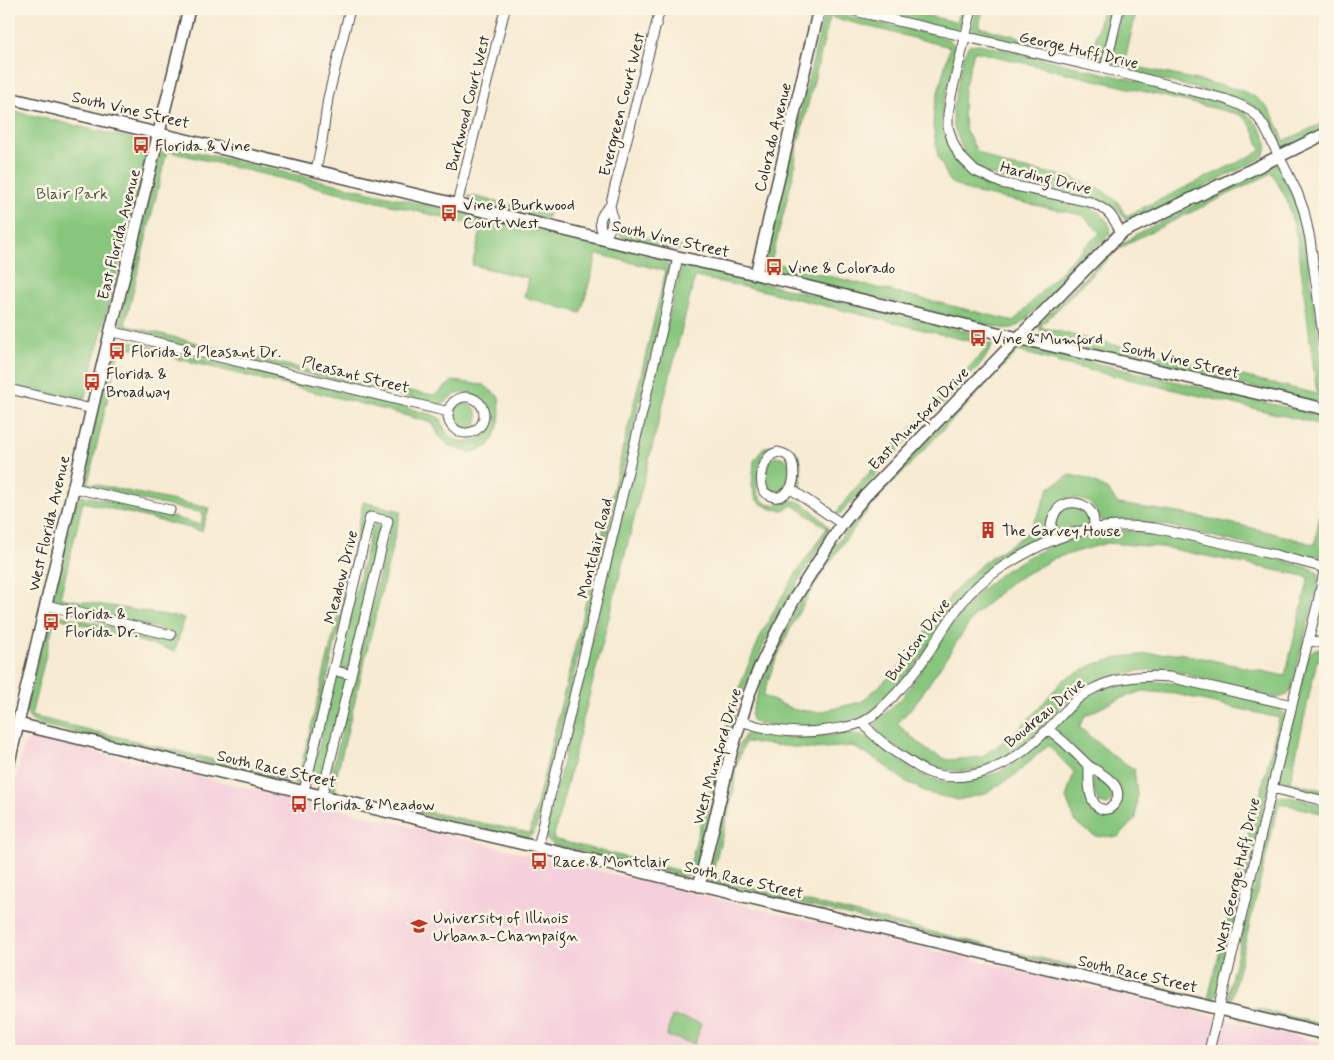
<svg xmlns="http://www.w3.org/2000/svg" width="1334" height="1060" font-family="Mynerve,sans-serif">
	<rect width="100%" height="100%" fill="#fcf5e5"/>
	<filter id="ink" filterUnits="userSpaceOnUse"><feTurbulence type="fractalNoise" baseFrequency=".02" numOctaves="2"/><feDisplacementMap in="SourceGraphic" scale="10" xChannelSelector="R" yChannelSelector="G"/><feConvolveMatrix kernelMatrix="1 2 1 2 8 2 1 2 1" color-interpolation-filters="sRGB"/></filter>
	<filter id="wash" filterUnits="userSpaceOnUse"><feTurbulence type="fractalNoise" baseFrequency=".0096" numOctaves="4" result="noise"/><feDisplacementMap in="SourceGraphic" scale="20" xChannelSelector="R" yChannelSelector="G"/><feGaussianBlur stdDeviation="1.12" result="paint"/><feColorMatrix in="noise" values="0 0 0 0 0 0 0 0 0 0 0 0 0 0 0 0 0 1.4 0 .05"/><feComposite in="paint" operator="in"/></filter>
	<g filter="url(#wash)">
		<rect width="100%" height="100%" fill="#f7ebd3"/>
		<path fill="#f5cfdb" d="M37,738L1325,1043V1051H9V808L23,748L27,741L32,739Z"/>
		<path fill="#87c67d" stroke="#597854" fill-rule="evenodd" d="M869,9H897L956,22L960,9H966L963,20L958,29L951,30Z
			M977,9H983L979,27L1092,56L1102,9H1115L1102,61L1095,65L1067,59L981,34L973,30L972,28Z
			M1122,9H1137L1124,64L1237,89C1268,100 1273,113 1284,141L1325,122V129L1286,147C1270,140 1272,116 1253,106C1241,98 1219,94 1205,91C1175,83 1145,75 1115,68L1111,58Z
			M829,12L934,35C940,37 951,38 954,45C959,56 945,91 943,105C938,129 958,168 979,181C994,191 1014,192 1031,195C1051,199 1071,203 1091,207C1101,214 1108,219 1111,230L1109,235L1091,251L1027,318C1018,326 1014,330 1001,328L772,273L766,270L764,267L823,18L825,13ZM830,17L950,47L934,108L933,126L938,156L950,182L968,191L1082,215L1100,233L1075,256L1014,321L771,262L794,172L797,148Z
			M979,44L1209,98C1220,102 1232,105 1242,111C1257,120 1277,145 1260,159L1137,220L1129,222L1126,221L1119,211L1100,202L1001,179L979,169L966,158L960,143L953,125V107L964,55L969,45ZM974,51L1238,114C1253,122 1256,137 1261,151L1126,216L1117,201L1100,189L1070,177L1004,165L977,151L966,131L963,114L964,89Z
			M9,110L150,143L85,397L78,400L9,384Z
			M174,147L662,259L669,267L670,276L538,822C534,834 533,837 519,837L333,794C331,789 329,785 330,780L393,517L367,511L302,783L298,784L38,724C30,720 28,719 26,711L48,618L54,614L164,638L165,630L56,604L53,602L73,511L79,498L84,496L129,505L201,525L203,513L81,487L111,354C115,345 119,343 128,341L431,414L441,419C443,426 445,432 450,437C464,447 489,441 491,422C491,415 488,408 486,402C475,395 462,388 450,398C446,401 446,403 440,405L122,331L120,326V322L158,162C161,153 163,149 174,147ZM167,151L482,227L472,265L528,278L524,297L581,313L597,254L666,271L530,833L341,794C334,790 335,785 336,778L401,511L363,502L354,550L298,780L31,716L55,617L175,651L184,618L60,598L83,502L202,531L209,508L88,483L120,345L363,404L433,423L439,436L449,446L469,453L489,446C500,426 501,420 499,397L484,385L453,381L435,395L367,385L125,325Z
			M1276,164L1279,166L1282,172L1297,205L1303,224L1318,333L1324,391L1321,398L1316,402L1049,340C1043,335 1038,330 1040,322L1106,256L1137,234ZM1272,173L1287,200L1297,237L1317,394L1040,327L1098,268L1118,250L1134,240Z
			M468,196L477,197L549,214L548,217L543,219L479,204L474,202Z
			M617,232H622L688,248L687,250L682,251L624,238Z
			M683,266H690L972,333C983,338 982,343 993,345L982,363L910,437L841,513L836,515L802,492L799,488L798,474L785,451C781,450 776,448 773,449C758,451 753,486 760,497C771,514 783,498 796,501C807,504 822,519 829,528L823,541L775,620L741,695L730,732L696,868C691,875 689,876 681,876L553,844L547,840L546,833L678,279ZM695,277L765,291L989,346L869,473L854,490L836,513L831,511L806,493L802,488L800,458L795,450L779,445L764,447L754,461L752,486L756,499L762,504L772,509L783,510L793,505L827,528L799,569L778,603L761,635L748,666L736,696L725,730L688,873L553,839Z
			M1018,345L1314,414L1321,417L1325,423V543L1322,556L1316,560H1310L1161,524L1142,523H1110L1100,519L1094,508L1089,502L1070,497L1060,502L1055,509L1045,533L1039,540L1000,564L982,578L921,658L883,704L865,716L849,723L811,731L756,723L752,720L751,715L759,689L786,629L796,608L831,550L864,507L913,454ZM1018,351L1064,364L1311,422L1320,426C1321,437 1323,447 1324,458C1324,487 1319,516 1315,545C1250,525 1185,513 1118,504L1108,490L1088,479L1070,475L1049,488L1038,515L1025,535L984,562L953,592L926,632L894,673L861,702L819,712L795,710L763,696C782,633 819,574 859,522C869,509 880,495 891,484C899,476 906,469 912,462Z
			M452 417a13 13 0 1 1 26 0a13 13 0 1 1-26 0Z
			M776,456C780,457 785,457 787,461C791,469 788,493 777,494C773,494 769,491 766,489L765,479L770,460Z
			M1072,507L1084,511L1091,517L1090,524L1088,526L1060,532L1057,531L1054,527C1057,516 1061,509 1072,507Z
			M377,523L382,525V529L351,657L348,667L346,669L340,668L338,666L371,531L373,525Z
			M1108,531C1150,529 1186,538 1227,548C1256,554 1285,561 1313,569L1319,574L1318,583L1292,686C1289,695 1285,697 1275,698C1253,692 1231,687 1209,681C1193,676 1175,670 1157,670C1145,669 1132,672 1120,675C1112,678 1104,683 1096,687C1088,690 1080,694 1072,698C1057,708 1045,726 1032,738C995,773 957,782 912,757C901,751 879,737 875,726L877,720L903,697L924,666L946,631L981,590L1003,572L1026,558L1058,543L1084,534ZM1107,543L1162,547L1309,577L1285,676L1179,653L1148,654L1119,657L1095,664L1063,680L1039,708L1011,736L981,757L948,760L928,751L897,724L918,700L974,616L1011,582L1055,558Z
			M1315,649H1325V662L1317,660L1290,782L1325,791V797C1311,794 1289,793 1279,781L1281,769L1307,660L1310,653Z
			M337,678H344L346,681L323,773L321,774H317L313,770L335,680Z
			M1139,681C1183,681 1226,694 1269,703L1280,708L1285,716L1222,979L1216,995L1211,1002L709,882L708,872L740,743L745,735L752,734L802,738L853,733L872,739L913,770L930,778L949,783L970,780L997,773L1019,761L1037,742L1048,737L1054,739L1080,764L1084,771L1088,802L1091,809L1097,815L1104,817L1110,816L1115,814L1119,809L1122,800L1120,790L1089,763L1057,731C1055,722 1063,718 1069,713C1093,690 1106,685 1139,681ZM1142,691L1176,694L1279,718L1256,812L1250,828L1208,999L711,878L734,791L735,769L745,742L812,749L852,746L877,760L905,781L928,793L958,800L984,794L1014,776L1048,745L1074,772L1066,798L1076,823L1095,836L1118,837L1136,818L1137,795L1134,769L1115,757L1079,727L1085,716L1114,701Z
			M1094,776L1101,778L1114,790L1115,797L1108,805L1099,803L1095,794L1092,778Z
			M1282,796L1290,797L1325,805V814L1279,803L1231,1001L1253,1008L1325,1025V1030L1237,1009C1230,1003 1228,998 1229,988L1275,804L1277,798Z
			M672,1016L701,1023L695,1044L667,1036Z"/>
	</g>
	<g filter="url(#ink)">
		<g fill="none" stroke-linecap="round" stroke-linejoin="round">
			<g stroke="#4a4844" stroke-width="11">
				<path id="street" d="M846,9L1105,69L1225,99L1240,105L1251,111L1257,116L1265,128L1297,192L1304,211L1310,239L1325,351
					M972,9L951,96L948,114V127L953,143L959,155L975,171L1001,183L1090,202C1110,211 1112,215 1121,233
					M1105,69L1119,9
					M316,170L322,141L328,98L350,9
					M457,204L505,9
					M604,239C612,227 615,221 610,206L660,9
					M604,239C599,224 597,217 610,206
					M110,331L449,412
					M9,389L92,409
					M448 415a18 18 0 1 1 36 0a18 18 0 1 1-36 0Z
					M778,452C782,453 786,454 789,457C795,463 795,480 791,487C789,492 780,498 775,497C771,497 767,494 764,492C758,479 763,455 778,452Z
					M74,488L170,510
					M791,489L842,524
					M1050,540C1050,531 1051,521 1055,513C1063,498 1087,500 1093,516C1094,519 1094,524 1094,528
					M46,605L171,635
					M1308,640L1325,644
					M333,670L351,675
					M741,721C769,731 797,735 827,730C839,728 852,727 863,722C873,717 880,710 887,703C898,692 908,681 917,669C935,645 949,617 969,594C982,581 998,569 1014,560C1061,532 1101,521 1155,528L1276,555L1325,568
					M863,722C870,735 896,753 909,761C914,764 919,768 925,771C955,784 993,773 1018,755C1028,748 1038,739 1047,730C1063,715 1074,697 1095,688C1118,677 1144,675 1169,677L1292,705
					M1048,729L1064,742L1089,766
					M1089,766C1097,771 1105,775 1112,782C1129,799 1104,822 1093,801C1088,792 1089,777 1089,766Z
					M1272,788L1325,801
					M304,791L370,517L388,521L322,795
					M538,847L665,317L678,257
					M1209,1051L1292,705L1318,602L1325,566"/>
			</g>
			<g stroke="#4a4844" stroke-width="14">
				<path id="secondary" d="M9,98L678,257L756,274L1018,338L1325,409
					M756,274L819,9
					M18,724L1325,1034
					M9,762L99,379L189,9
					M699,886L731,753L749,694L759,669L778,629L795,598L842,524L866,495L1018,338L1121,233L1325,134"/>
			</g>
			<use href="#street" stroke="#fff" stroke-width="9"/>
			<use href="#secondary" stroke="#fff" stroke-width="11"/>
		</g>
	</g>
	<defs>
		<g id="bus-bare" transform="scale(1.35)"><path d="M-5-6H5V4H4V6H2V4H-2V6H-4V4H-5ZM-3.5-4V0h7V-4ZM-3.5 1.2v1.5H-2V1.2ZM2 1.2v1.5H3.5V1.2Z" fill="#c8321e" stroke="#fcf5e5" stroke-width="2.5" paint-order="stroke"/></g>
		<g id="building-bare" transform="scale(1.35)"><path d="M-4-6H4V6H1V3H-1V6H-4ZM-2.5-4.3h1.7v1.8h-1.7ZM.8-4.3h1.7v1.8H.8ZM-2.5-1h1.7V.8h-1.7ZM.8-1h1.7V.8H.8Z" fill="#c8321e" stroke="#fcf5e5" stroke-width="2.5" paint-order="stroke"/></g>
		<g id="university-bare" transform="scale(1.35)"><path d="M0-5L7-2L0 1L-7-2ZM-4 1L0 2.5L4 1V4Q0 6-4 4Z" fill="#c8321e" stroke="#fcf5e5" stroke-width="2.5" paint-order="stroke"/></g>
	</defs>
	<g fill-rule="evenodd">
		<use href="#bus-bare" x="141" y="145"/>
		<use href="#bus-bare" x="449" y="213"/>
		<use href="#bus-bare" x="774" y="267"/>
		<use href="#bus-bare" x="978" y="338"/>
		<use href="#bus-bare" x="117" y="351"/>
		<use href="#bus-bare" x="92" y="382"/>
		<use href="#building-bare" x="988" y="530"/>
		<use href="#bus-bare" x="51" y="622"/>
		<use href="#bus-bare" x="299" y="804"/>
		<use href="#bus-bare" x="539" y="861"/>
		<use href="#university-bare" x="419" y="926"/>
	</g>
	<g text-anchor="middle" stroke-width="5" stroke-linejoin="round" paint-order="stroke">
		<g font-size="16" fill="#2b2b2b" stroke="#fcf5e5">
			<text transform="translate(1079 49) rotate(13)" y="6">George Huff Drive</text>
			<text transform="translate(467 103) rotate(-76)" y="6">Burkwood Court West</text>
			<text transform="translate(621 104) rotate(-76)" y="6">Evergreen Court West</text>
			<text transform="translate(131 109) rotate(13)" y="6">South Vine Street</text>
			<text transform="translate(772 137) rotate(-76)" y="6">Colorado Avenue</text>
			<text transform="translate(1046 177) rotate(14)" y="6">Harding Drive</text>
			<text transform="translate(118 234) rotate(-76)" y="6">East Florida Avenue</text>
			<text transform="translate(671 238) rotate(13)" y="6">South Vine Street</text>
			<text transform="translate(1181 359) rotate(13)" y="6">South Vine Street</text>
			<text transform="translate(356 374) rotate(14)" y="6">Pleasant Street</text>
			<text transform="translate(918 418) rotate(-46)" y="6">East Mumford Drive</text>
			<text transform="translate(48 523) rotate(-77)" y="6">West Florida Avenue</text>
			<text transform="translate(594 548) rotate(-76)" y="6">Montclair Road</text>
			<text transform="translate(340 577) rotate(-76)" y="6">Meadow Drive</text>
			<text transform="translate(917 639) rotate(-54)" y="6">Burlison Drive</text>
			<text transform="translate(1044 712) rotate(-40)" y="6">Boudreau Drive</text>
			<text transform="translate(716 756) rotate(-74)" y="6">West Mumford Drive</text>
			<text transform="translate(277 768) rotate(13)" y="6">South Race Street</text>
			<text transform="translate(1236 875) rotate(-77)" y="6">West George Huff Drive</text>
			<text transform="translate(744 879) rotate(13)" y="6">South Race Street</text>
			<text transform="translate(1138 973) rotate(13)" y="6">South Race Street</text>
		</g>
		<g font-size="16" fill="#2b2b2b" stroke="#fcf5e5" text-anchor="start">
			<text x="155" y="151">Florida &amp; Vine</text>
			<text x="463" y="210">Vine &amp; Burkwood<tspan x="463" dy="18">Court West</tspan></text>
			<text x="788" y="273">Vine &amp; Colorado</text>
			<text x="992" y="344">Vine &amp; Mumford</text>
			<text x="131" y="357">Florida &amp; Pleasant Dr.</text>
			<text x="106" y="379">Florida &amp;<tspan x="106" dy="18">Broadway</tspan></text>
			<text x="1002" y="536">The Garvey House</text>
			<text x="65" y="619">Florida &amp;<tspan x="65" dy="18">Florida Dr.</tspan></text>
			<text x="313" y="810">Florida &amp; Meadow</text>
			<text x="553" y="867">Race &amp; Montclair</text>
			<text x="433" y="923">University of Illinois<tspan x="433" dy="18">Urbana-Champaign</tspan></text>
		</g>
		<g font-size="16" fill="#475a44" stroke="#fcf5e5">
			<text x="72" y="199">Blair Park</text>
		</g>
	</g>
	<rect width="1334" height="1060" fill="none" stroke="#fcf5e5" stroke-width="30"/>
</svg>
